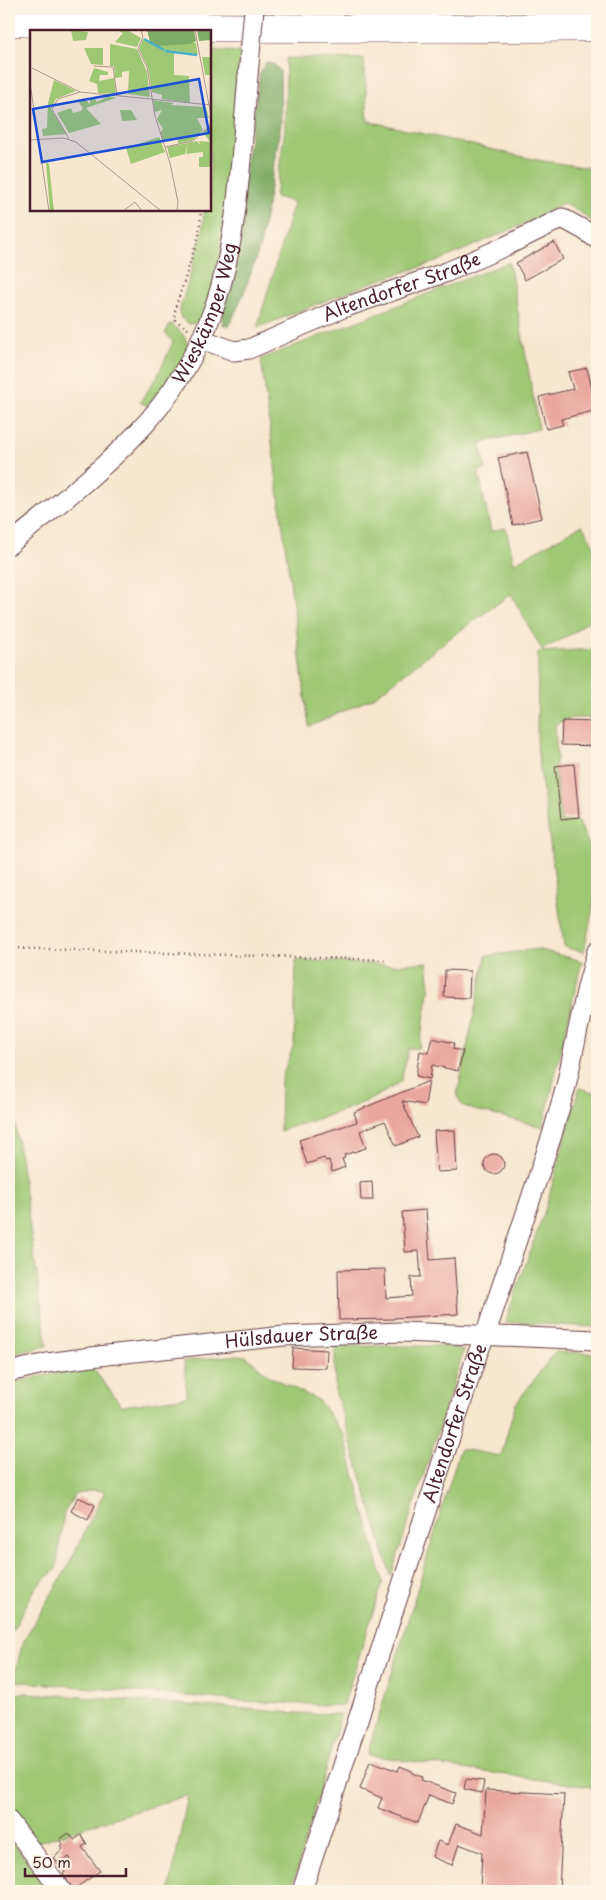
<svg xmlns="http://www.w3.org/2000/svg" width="606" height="1900" font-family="'Playpen Sans',sans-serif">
	<rect width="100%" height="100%" fill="#fcf5e5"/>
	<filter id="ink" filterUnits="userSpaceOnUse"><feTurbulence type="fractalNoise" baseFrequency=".02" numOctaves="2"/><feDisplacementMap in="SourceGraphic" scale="10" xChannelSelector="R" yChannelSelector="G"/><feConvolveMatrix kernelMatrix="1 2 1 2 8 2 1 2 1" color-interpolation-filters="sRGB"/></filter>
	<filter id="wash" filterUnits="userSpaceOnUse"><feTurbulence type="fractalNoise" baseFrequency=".0096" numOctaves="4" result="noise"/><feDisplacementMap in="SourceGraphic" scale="20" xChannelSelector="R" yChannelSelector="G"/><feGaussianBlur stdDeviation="1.12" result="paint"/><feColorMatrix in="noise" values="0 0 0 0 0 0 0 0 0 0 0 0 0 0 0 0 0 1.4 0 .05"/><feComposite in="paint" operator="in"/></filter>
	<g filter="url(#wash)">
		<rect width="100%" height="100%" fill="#f7e7cf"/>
		<path fill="#9fc874" stroke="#747450" d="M210,50L240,52L238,114L221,262L202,319L197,322L190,324L181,318L179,312L202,235L204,210H210Z
			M286,58L364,59L368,121L537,160L597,169V225L581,213L563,203L535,219L436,262L370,283L257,328L294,202L275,197L285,129Z
			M509,262L539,429L480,443L486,469L478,471L491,531L506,528L514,563L582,525L597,551V614L573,633L542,650L511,594L450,638L374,697L309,727L261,359Z
			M171,323C181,334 187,334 188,351L151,408L140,402L157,377L173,342L165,333Z
			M597,649V718H572L555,724L557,760L555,766L561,822L578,820L597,864V888L584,952L564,947L537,747L538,652Z
			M537,949L582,961L543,1127L474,1110L462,1105L457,1096L486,956Z
			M296,960L392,965L427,962L430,987L419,1048H409L401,1081C367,1107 320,1117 280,1131L281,1080L294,1044Z
			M9,1081L47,1346L9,1355Z
			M579,1088L597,1093V1327L505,1322L546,1207Z
			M335,1346H447L464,1350L391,1576L335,1390Z
			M555,1352L597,1353V1788L367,1755L460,1449L501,1456L515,1405Z
			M236,1355L246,1356L269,1376L318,1400L344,1435L383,1582L343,1706L243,1701L13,1681L23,1641L66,1570L105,1491L91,1490L75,1495L64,1513L56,1569L36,1587L9,1637V1383L91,1366L122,1406L187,1397L184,1361Z
			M29,1693L297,1713L341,1714L291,1891H169L188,1795L37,1842L9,1801V1694Z
			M11,1840L50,1891H9V1841Z"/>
		<path fill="#7fac66" stroke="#646648" d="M266,62L275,65L280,71L281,124L260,246L244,293L229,327L222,324L224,305L260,73Z"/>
		<g id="blocks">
			<path fill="#e9a79d" d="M554,242L563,259L525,280L516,263Z
				M587,368L597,410L561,419L563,425L546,429L539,397L573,389L568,372Z
				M527,452L542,518L513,525L498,458Z
				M562,721L597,722V746L561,745Z
				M574,764L579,817L561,819L555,766Z
				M445,970L470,971L469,998L444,997Z
				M432,1038L454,1043L453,1049L463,1051L458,1071L432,1065L430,1079L416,1076L420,1051L428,1053Z
				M429,1081L425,1105L402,1101L418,1137L396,1146L385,1121L360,1131L366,1148L344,1155L345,1158L342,1159L345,1167L332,1172L329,1160L326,1161L324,1158L307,1164L299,1140L357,1122L354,1112Z
				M455,1130L457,1171L437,1172L434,1131Z
				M484 1164a10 10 0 1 1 20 0a10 10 0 1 1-20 0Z
				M372,1182L373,1200H361L360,1183Z
				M426,1210L430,1260L454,1258L458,1314L394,1318V1319L339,1320L338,1270L385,1269L386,1298L412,1296L411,1277H421L419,1251L405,1252L402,1212Z
				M293,1348L327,1350L326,1368L292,1367Z
				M78,1497L95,1505L88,1520L71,1511Z
				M370,1761L398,1771L400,1766L412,1771V1773L422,1777L421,1780L456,1793L452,1804L429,1795L418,1823L378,1808L382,1798L360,1789Z
				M466,1779L484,1781L482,1793L464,1789Z
				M486,1790L564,1794L559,1891H480L482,1853L459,1844L452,1865L432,1857L438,1841L448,1845L456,1824L483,1834Z
				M69,1833L74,1840L81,1835L87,1844L82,1847L100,1871L73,1890L63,1874L65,1872L61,1866L71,1860L69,1857L58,1864L54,1858L63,1849L61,1846L63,1844L60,1839Z"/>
		</g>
	</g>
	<g filter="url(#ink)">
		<use href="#blocks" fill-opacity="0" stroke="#643d44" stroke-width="1"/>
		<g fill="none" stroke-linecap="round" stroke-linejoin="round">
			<g stroke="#643d44" stroke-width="21">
				<g id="minor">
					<path id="s1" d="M201,339L234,351L249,349L343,308L447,272L506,246L562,218L584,230L597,239"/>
					<path id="s2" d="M9,545C52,509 98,474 137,433C170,399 198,353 214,308C239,236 241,152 248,76"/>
					<path id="s3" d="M9,1372L47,1363L107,1355L284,1336L402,1332L597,1340"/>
					<path d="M9,1821L62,1891"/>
					<path id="s4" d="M302,1891L477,1355L485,1336L552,1135L566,1086L587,987L597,951"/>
				</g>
			</g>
			<g stroke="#643d44" stroke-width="29">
				<path id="highway" d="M9,22C205,29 401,30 597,27"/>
			</g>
			<path stroke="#643d44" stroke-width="2.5" stroke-dasharray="1 4" stroke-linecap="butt" d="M188,329L174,319L176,306L199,235L201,210
				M9,948L386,960"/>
			<use href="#minor" stroke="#fff" stroke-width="19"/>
			<use href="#highway" stroke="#fff" stroke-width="28"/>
			<g stroke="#643d44" stroke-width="21" stroke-linecap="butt">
				<path id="minor-bridge" d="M248,76L254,9"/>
			</g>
			<use href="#minor-bridge" stroke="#fff" stroke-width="19"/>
		</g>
	</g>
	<g text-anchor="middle" stroke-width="4" stroke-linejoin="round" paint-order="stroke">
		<g font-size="18" fill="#4a1f2b" stroke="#fcf5e5">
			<text dy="6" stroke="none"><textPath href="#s1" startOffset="215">Altendorfer Straße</textPath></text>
			<text dy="6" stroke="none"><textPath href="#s2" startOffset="310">Wieskämper Weg</textPath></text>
			<text dy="6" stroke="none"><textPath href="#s3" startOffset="295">Hülsdauer Straße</textPath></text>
			<text dy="6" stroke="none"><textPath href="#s4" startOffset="492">Altendorfer Straße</textPath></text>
		</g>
	</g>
	<g transform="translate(30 30)">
		<rect width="181" height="181" fill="#f7e7cf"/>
		<path d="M41,0L58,2L56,10L43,11ZM87,0H97L111,8L107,17L85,12L93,3ZM113,9L144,23V45L159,46L160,73L132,69V65L122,62L118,38L109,19ZM162,12L166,13L168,25L138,21L127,16ZM80,14L107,19L117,42L120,67L98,64L99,41L92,42V47L85,48L84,36H80ZM54,18H73V35L61,34ZM172,27H181V45H175ZM64,38L78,42V45H70L69,51L84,48L86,64L68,63L67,54L59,51ZM24,50L46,61L26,69L21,79L37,104L13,106L12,99L17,98L18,73ZM79,66L86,68L56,78L71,94L39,103L27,83L41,78L43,83L51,81L53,78L49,73L54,68L60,74V69L64,67L67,72ZM123,70L144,73L141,75L176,77L179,88H167L173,100L163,110L148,114V108L133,110L130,103L133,99L127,89L132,80L125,82ZM90,80H101L107,90L92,91ZM181,95V137H169V127H173V122L156,124L158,113L167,111L170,115L169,111L180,112L173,102ZM129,107L135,122L101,134L96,118ZM158,113L155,124L140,128L137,117ZM16,132L19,134L24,181H20Z" fill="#9fc874"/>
		<path d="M117,0H164L166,11L160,14L127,16L120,12ZM167,0H181V10L169,11Z" fill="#7fac66"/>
		<path fill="none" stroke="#4cb2cb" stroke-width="2.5" d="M114,9L134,20M135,21L167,25"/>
		<path fill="none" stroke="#b2978d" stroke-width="1" d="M111,0L113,7L108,19L117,37L125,86L140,133L148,172L147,181M165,0L182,91M64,36L83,37L87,65M2,38L50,62L181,75M0,53L19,181M39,109L22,79L28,69L50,62M0,110L33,108L46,112L131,181M135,117L163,111L182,94M93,181L105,172L112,181"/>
		<path fill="#1d4ed8" fill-opacity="0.15" stroke="#1d4ed8" stroke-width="2.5" d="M169,49L179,103L12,132L3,79Z"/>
		<rect width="181" height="181" fill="none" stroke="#4a1f2b" stroke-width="2.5"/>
	</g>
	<rect width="606" height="1900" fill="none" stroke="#fcf5e5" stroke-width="30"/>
	<path d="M25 1868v8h101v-8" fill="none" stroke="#4a1f2b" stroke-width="2.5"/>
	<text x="32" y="1868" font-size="15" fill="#4a1f2b" stroke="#fcf5e5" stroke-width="4" paint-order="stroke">50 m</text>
</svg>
